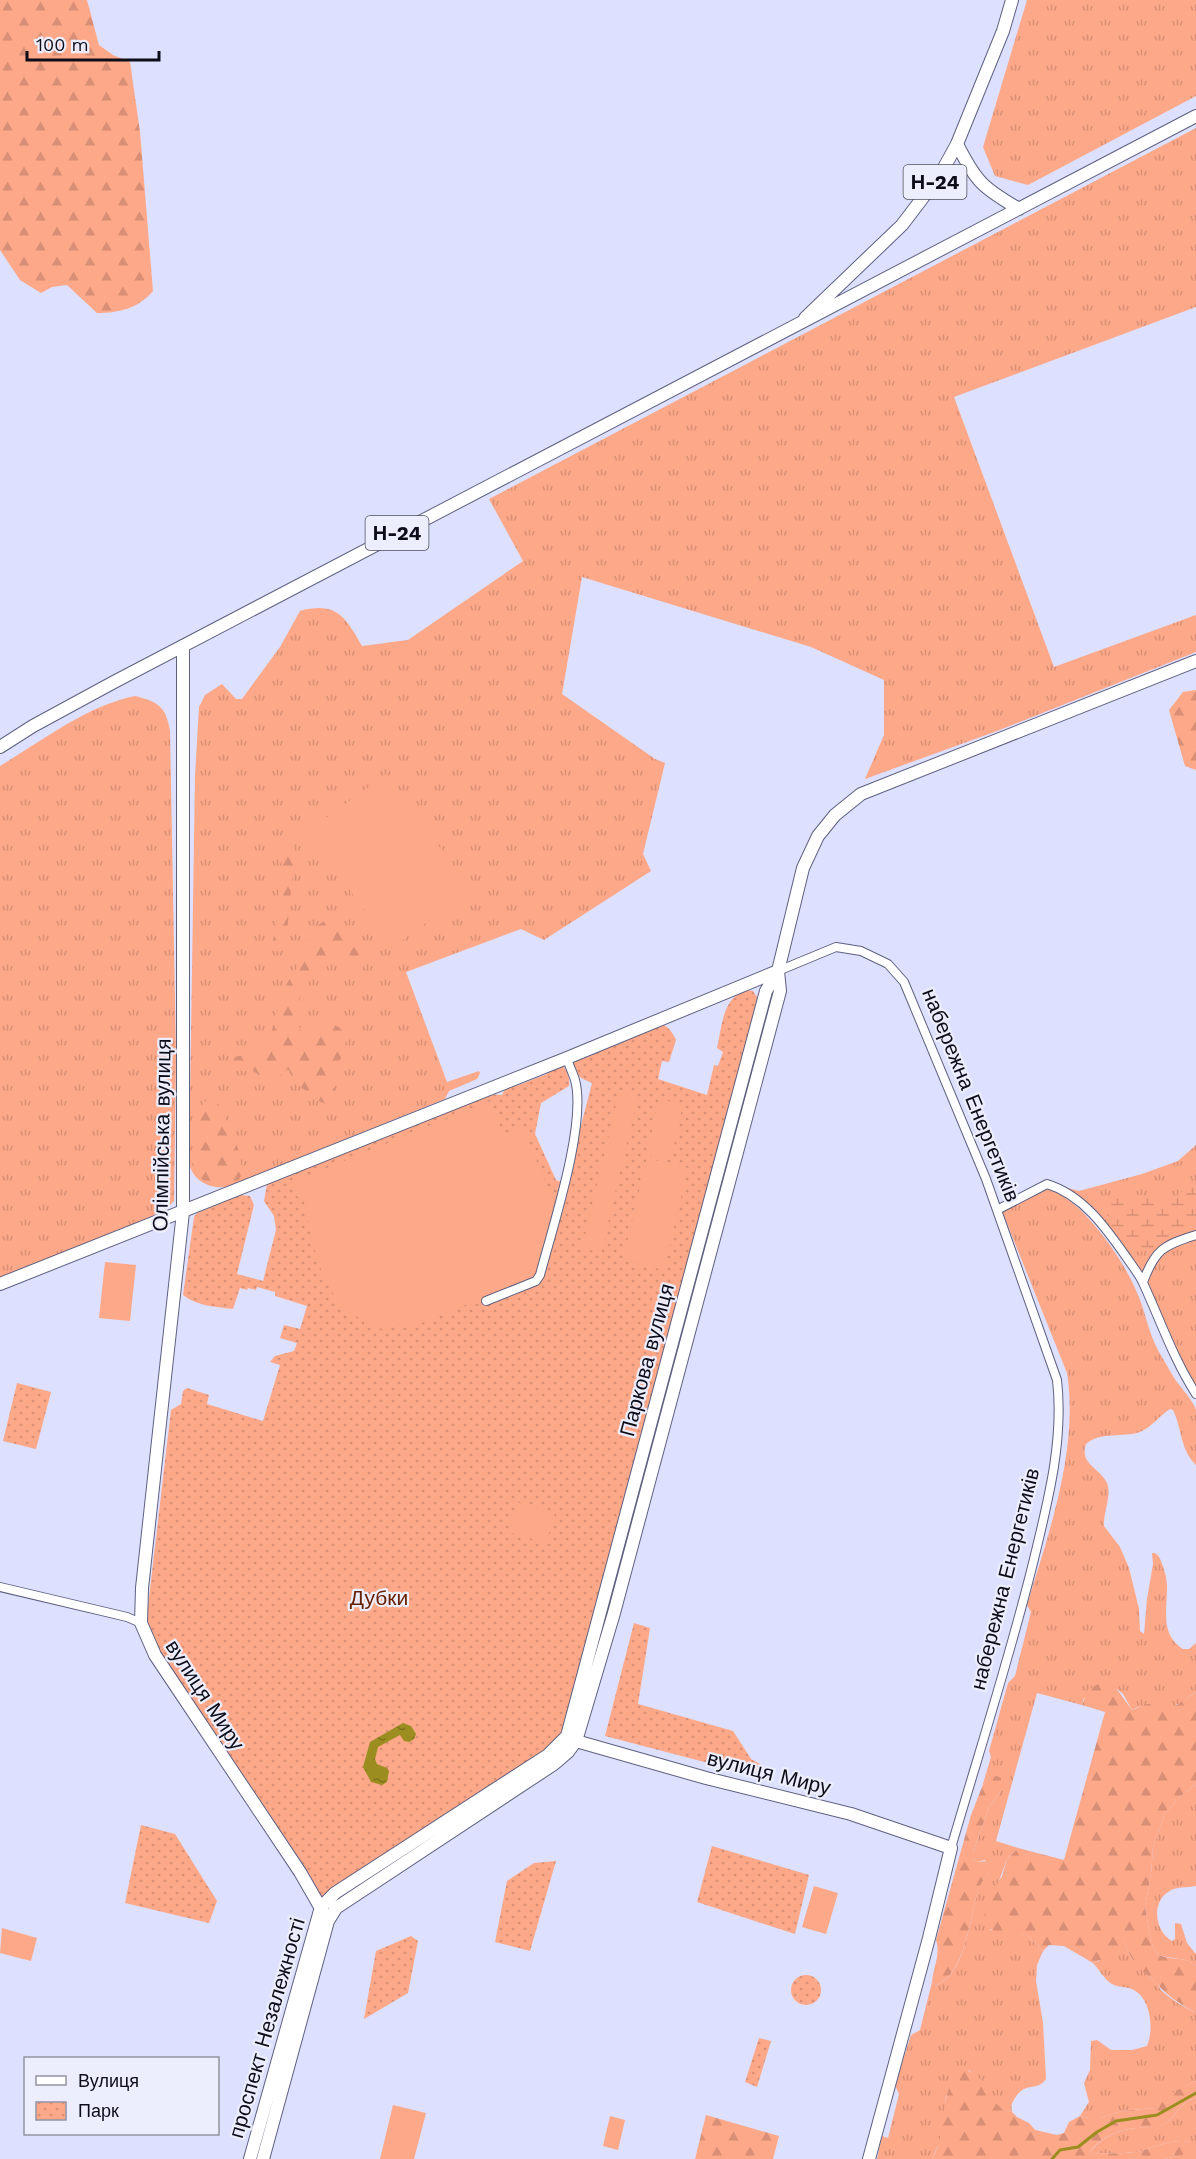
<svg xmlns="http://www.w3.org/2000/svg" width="1196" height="2159" font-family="'Work Sans',sans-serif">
	<defs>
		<pattern id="grass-tufts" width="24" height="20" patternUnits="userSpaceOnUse" patternTransform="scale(1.5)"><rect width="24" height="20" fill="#fda888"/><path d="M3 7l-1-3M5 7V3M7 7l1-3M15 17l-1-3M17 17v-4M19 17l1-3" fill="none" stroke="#d88f75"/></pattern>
		<pattern id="forest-firs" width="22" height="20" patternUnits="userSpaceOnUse" patternTransform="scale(1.5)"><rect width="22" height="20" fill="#fda888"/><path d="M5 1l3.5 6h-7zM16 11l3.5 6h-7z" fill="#d88f75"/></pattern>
		<pattern id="wetland-marsh" width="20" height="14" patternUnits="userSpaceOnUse" patternTransform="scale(1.5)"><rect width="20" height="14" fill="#fda888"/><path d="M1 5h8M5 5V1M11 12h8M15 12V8" fill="none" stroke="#d88f75"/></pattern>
		<pattern id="park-dots" width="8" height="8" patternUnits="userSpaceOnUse" patternTransform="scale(1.5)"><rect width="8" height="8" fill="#fda888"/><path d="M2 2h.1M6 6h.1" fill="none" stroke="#d88f75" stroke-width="1.8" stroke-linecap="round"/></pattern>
		<pattern id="water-ripples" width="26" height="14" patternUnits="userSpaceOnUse" patternTransform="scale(1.5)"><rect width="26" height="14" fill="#9b8d1f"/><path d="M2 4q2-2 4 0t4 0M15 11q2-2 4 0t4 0" fill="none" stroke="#7d721a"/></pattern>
	</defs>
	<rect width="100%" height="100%" fill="#dde0fe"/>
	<path fill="url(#grass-tufts)" d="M1027,0H1196V96L1028,185L995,176L983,147Z
		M1196,128V307L954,397L1054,667L1196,615V652L997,731L865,779L884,735V680L811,647L582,577L562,694L655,759L665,763L643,854L651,871L544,940L521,929L406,972L447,1082L479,1071L480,1073L477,1079L449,1091L445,1099L227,1187C210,1189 192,1181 189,1162L195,776L199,707L205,695L222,684L236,699H242L280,647L300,611C337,601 346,618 362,646L408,640L523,561L489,499Z
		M135,696C158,702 166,706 170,731L176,1055L174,1201L163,1212L0,1278V766C42,741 86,706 135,696Z
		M771,994L774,995L580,1715L576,1714Z
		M1196,1145V1391L1150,1298L1104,1226L1060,1186L1079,1191L1142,1174L1178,1161Z
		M1045,1189C1079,1194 1122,1258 1135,1288C1145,1308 1148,1333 1159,1352C1164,1360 1168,1368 1173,1376C1178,1385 1194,1401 1196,1410C1196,1427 1196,1448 1196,1465C1180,1450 1182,1428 1173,1410L1170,1409C1160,1415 1152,1427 1140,1432C1122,1438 1101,1431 1086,1444C1079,1464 1100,1468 1107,1483C1112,1495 1103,1513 1104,1526L1120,1547L1129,1568L1139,1609L1140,1631L1144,1634L1147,1599L1153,1564L1152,1553H1154C1159,1555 1160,1558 1162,1564C1165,1572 1167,1579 1167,1587C1167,1611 1160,1634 1183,1649H1189L1196,1643V1692C1188,1696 1184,1703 1175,1705C1160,1709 1146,1701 1132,1710L1123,1694L1116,1688L1084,1698L1082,1705L1037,1693L996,1841L1018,1848L1007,1859L999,1881L990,1930L1027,1935L1043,1951L1037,1965L1036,1981L1043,2023L1046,2079C1037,2092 1025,2081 1015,2098C1011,2104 1011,2106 1012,2112C991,2110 985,2083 969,2070L946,2096L942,2137L932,2159H877L882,2136L888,2138L899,2094L895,2085L911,2035L920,2030L932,1982L936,1985C966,1975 970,1916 978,1890C980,1883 986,1876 990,1870L985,1860L976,1862L973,1858V1853L989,1807L1001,1791L988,1777L982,1787L991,1757L989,1751L1008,1683L1015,1676L1031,1612L1027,1605C1049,1533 1079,1448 1067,1373L1002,1211Z
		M1196,1784V1886C1187,1888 1176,1886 1168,1892C1151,1903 1155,1932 1172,1941L1175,1939V1923L1181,1924L1187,1943L1196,1954V1966C1185,1955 1168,1961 1156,1953L1151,1941L1145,1907L1151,1874L1153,1847L1165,1813L1182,1795Z
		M1124,1938C1128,1957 1138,1967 1152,1979C1156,1981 1158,1986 1161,1990C1171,2000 1183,2006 1196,2013V2081L1175,2092L1154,2108L1121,2111L1100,2118H1089L1080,2116L1089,2102L1084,2083L1090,2070L1091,2041L1097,2040L1111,2050H1132L1147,2046C1154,2030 1151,1999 1134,1990C1127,1986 1119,1988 1112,1984C1104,1979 1099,1969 1093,1963L1099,1961Z
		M1196,2098V2159H1164L1177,2156L1190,2150L1191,2143C1176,2136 1152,2149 1136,2152C1120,2154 1104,2153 1089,2153C1100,2138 1118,2129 1137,2128C1147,2127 1154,2129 1164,2124C1177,2117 1180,2101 1196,2098Z"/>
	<path fill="url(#forest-firs)" d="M0,0H87L99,45L113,55L130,62L140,132L153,291C139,308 119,313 97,313L67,285L52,287L41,293L20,280L0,250Z
		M1196,690V770L1185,766L1169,710L1183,692Z
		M293,844L295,849L286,942L283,947L278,952L274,948L273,940L278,918L282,855L284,847Z
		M327,919C337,920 339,928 345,935C355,945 370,948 364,966C353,971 346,964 337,959H329C311,977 282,1008 304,1035L326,1022L339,1027L347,1036L341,1058L330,1075L337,1095L334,1105L331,1106L321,1102L295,1083L288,1069L276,1079L267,1081L252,1070L233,1071L228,1064L229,1060L238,1056L255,1055L263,1049L272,1030L283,990L299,964L314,928Z
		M211,1099L216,1101L220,1107C228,1124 249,1163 239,1180C222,1193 201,1185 192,1166L199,1110L204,1102Z
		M1100,1683L1116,1688L1132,1710L1147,1704L1177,1705L1196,1692V1784L1182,1795L1165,1813L1153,1847L1151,1874L1145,1907L1151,1941L1156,1953C1168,1962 1186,1955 1196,1966V2013C1176,2001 1170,1998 1154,1981C1152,1978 1149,1977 1147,1975C1135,1965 1128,1954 1124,1939L1112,1955L1093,1963L1064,1946L1049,1945L1043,1951L1027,1935L995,1932L986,1926L984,1920L986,1902L1002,1876L1007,1859L1018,1848L1064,1860L1105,1712L1082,1705L1088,1690Z
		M997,1776L1001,1778V1791L989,1807L973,1853V1858L976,1862L988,1861L990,1870C986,1876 981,1883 978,1890C970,1916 966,1974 936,1985L932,1982C933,1967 941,1955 936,1940L971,1815L982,1787L988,1777Z
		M964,2070C988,2072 987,2109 1012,2112L1017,2117L1029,2123L1035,2130L1057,2135L1064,2133L1069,2122L1080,2116L1089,2118H1100L1121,2111L1154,2108L1170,2094L1196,2081V2098C1179,2101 1176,2120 1160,2126C1152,2129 1145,2127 1137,2128C1119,2129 1100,2137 1089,2153C1104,2153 1121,2154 1136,2152C1152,2149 1176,2136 1191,2143L1193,2148L1182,2155L1164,2159H932C950,2131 936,2085 964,2070Z
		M706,2115L779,2136L773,2159H695Z"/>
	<path fill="url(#wetland-marsh)" d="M1196,1181V1228C1171,1236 1153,1259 1126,1249C1104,1226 1094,1195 1138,1195C1150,1195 1160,1200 1172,1199Z"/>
	<path fill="url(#park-dots)" d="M746,990L753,991L759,1000L562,1733L552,1745L323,1900L157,1648L149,1629L147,1615L171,1410L181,1404L183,1391L187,1388L209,1395L207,1404L263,1421L280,1365L270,1362L275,1356L294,1351L297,1343L280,1338L284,1325L300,1329L307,1306L275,1296V1292L257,1287L256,1290L248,1288L247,1290L240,1288L233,1309C216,1307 197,1306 183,1295L194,1217L197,1213L240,1195L250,1196L254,1205L237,1274L263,1281L276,1230L274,1216L264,1201L267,1184L487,1094L502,1095L506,1087L511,1085L516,1086L547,1074L550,1067L563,1066C568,1072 570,1078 569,1086L541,1103L535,1134L556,1180L566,1184L592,1083C580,1078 571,1074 573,1059L660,1024C668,1025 673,1033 676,1040L669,1062L662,1061L658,1079L707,1095L714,1065L718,1066L723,1052L717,1048C722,1027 722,998 746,990Z
		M17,1383L51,1392L36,1449L3,1441Z
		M634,1623L650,1628L638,1704L733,1731L751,1759L762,1765L758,1776L605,1736Z
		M141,1825L175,1834L217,1901L209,1923L125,1903Z
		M712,1846L809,1875L795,1934L697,1902Z
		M556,1861L530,1951L495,1942L507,1881L534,1863Z
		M411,1936L418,1941L408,1993L364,2019L376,1951Z
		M791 1990a15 15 0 1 1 30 0a15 15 0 1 1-30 0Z
		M759,2038L771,2041L757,2087L745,2082Z"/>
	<path fill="#fda888" d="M386,774L471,890L392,948L307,832Z
		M619,1092L638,1096L601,1253L582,1248Z
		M659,1099L683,1104L671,1160L647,1155Z
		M490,1101L504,1136L523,1128L555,1205L536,1276L407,1329L404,1323L385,1330C320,1308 317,1260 304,1201L294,1194L290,1183Z
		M647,1158L688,1168L664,1270L623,1260Z
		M105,1262L136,1265L130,1321L99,1318Z
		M517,1502L555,1513L546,1543L508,1532Z
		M814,1886L838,1893L826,1934L802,1927Z
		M2,1928L37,1938L31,1961L0,1953Z
		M393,2105L426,2113L414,2159H380Z
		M610,2116L625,2120L618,2150L603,2146Z"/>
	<path fill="url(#water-ripples)" d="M403,1723L411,1726L416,1734L414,1739L409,1742L404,1741L400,1735L378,1747L375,1759L377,1764L387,1768L389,1771L387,1782L382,1785L371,1782L363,1767L370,1742Z"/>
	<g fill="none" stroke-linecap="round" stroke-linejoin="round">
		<path stroke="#9b8d1f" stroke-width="3" d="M1052,2159L1060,2150L1078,2147L1097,2132L1116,2121L1157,2115L1196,2093"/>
		<g stroke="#5e6080" stroke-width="10">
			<path id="street" d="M778,971L836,947L861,951L888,964L904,982L986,1179L1057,1380C1064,1440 1048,1501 1034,1559C1010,1657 979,1752 951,1848
				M997,1210L1047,1184C1083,1195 1106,1228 1127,1258C1133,1267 1140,1275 1144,1285C1161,1322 1174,1360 1196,1394
				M1143,1282C1155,1250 1163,1245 1196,1235
				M486,1301L536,1281L540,1275C552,1229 587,1124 575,1080C573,1073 569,1066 567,1058
				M0,1587L127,1617L141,1623"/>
		</g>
		<g stroke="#5e6080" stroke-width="14">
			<path id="secondary" d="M183,646V1212L142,1588L141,1623L155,1655L300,1872L323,1912
				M0,1284L567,1058L778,971
				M569,1742L576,1741L706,1778L851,1814L951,1848L929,1938L869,2159
				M250,2159L321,1907L335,1893L548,1755L567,1736L766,991L778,971L803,868L818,836L835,815L861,794L1196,661
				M263,2159L328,1921L336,1908L554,1764L568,1752L576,1741L614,1613L780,991L778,971"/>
		</g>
		<g stroke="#5e6080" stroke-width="14">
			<path id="primary" d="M957,144C976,182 983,188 1019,209
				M805,318L902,225L940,175L957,144L1003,31L1012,0
				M0,747L33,726L114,682L1196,116"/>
		</g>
		<use href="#street" stroke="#fff" stroke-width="8"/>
		<use href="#secondary" stroke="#fff" stroke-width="12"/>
		<use href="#primary" stroke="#fff" stroke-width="12"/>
	</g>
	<g text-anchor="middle" stroke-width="4.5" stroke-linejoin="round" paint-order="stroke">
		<g fill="#edeefd" stroke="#50505d" stroke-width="1.5">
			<rect x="903.5" y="165" width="63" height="34" rx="4.5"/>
			<rect x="365.5" y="516" width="63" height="34" rx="4.5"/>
		</g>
		<g font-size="20" font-weight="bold" fill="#0d0d19">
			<text x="935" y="189">Н-24</text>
			<text x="397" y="540">Н-24</text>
		</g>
		<g font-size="21" fill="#0d0d19" stroke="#edeefd">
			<text transform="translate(971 1095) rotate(68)" y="7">набережна Енергетиків</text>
			<text transform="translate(162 1135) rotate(-89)" y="7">Олімпійська вулиця</text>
			<text transform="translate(647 1360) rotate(-75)" y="7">Паркова вулиця</text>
			<text transform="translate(1005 1579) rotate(-76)" y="7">набережна Енергетиків</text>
			<text transform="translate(205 1695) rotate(57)" y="7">вулиця Миру</text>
			<text transform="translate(769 1773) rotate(14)" y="7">вулиця Миру</text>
			<text transform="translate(267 2028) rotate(-74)" y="7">проспект Незалежності</text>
		</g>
		<g font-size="21" fill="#682100" stroke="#edeefd">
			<text x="379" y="1605">Дубки</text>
		</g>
	</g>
	<rect x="24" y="2057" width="195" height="78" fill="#edeefd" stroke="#9394a2" stroke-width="1.5"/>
	<rect x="36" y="2076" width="30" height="9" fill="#ffffff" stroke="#9394a2" stroke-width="1.5"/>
	<text x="78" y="2087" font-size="18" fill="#0d0d19">Вулиця</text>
	<rect x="36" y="2102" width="30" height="18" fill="url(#park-dots)" stroke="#9394a2" stroke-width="1.5"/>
	<text x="78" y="2117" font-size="18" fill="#0d0d19">Парк</text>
	<path d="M27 51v9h132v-9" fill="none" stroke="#0d0d19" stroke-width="3"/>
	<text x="36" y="51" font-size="18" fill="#0d0d19" stroke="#edeefd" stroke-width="4.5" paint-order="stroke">100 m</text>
</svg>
